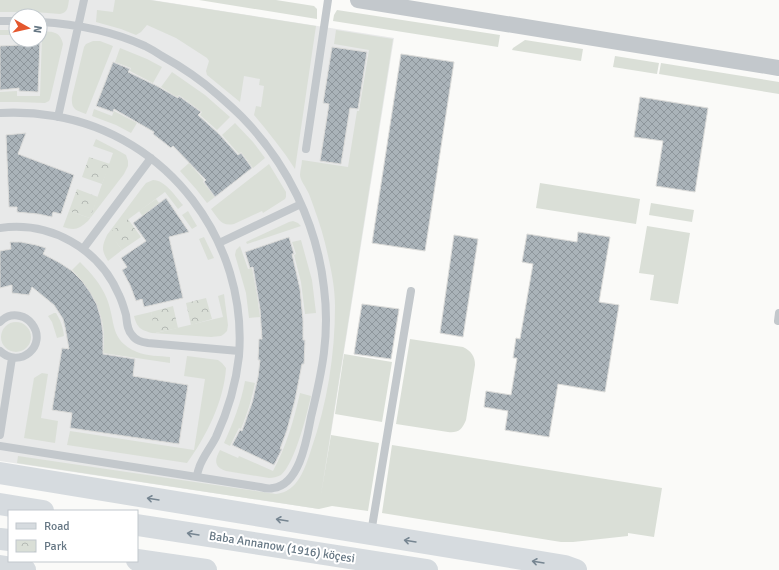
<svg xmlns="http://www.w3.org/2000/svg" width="779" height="570" font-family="Signika,sans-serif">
	<defs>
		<pattern id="park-crowns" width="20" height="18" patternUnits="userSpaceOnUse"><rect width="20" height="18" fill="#dadfd7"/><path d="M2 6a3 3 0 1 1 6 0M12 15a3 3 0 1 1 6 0" fill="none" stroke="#b4b9b4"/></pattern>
		<pattern id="building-cross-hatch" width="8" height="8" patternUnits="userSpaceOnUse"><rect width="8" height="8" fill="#aab3b9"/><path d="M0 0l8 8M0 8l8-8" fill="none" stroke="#8e969c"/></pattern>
	</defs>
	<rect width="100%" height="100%" fill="#fafaf8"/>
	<path fill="#e8e9e9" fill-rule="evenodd" d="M0,0H152L394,38L319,509L0,461ZM16,16H40V40H16Z"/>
	<path fill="#dadfd7" d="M0,0H69C68,6 68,13 60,14L35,12H0Z
		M115,0H150L316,26L295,169C283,150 269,133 254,115L256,106L261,107L264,86L259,85L260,79L244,76L240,102L207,75L206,71L209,61L207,58L176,38L147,25L141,32L136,35L121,29L96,22L97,10L113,12Z
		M199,0H276L314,6L317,9V19Z
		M337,10L500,35L498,47L333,21L334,15Z
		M0,30H16V35H0Z
		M336,30L393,39L321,494L331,435L379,443L368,511L332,506L319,509L17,463L18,456L276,494C298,492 305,468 311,450C327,404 335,355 335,306C335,285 330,264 325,243C321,227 315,210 309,194C307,189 300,180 300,175C300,170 302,165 302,160L348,167L357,111H359L369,50L334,44Z
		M40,31C51,32 60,30 63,44L50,99L49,101L45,103L17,102H0V92L17,91V96H40L42,36L40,35Z
		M525,40L583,49L581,61L512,50L513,48Z
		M93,41H100L113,46L86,114C75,110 71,109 72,97L84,47L86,44Z
		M120,48L147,59L162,67L153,83L130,71L131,68L115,62Z
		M615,56L659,63L657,74L613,67Z
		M661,63L779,82V94L659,74Z
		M172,72L205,95L230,117L217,130L200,115L202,112L179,95L177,97L161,87Z
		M94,109L112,116L114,111L137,123L131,133L116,125L92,116Z
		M235,123L253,142L265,158L253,168L241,152L239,154L222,135Z
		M96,139L119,151L126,155L128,161V166L124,174L88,221C79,229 75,231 63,227L69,211L90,218L113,153L93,146Z
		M189,163L204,180L203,182L215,197L207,203L196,189L180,171Z
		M269,164L286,192V197L285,199L263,213L262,211L234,224C221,227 218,218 211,209Z
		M153,180C165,180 176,197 183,205L178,209L165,192L110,233L122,250L108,261C101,250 102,246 107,235L142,188L146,183Z
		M540,183L640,199L636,224L536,208Z
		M651,203L694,210L692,222L649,215Z
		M188,211L197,226L192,229L182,215Z
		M293,221L298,223L301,226L247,244L246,242L289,222Z
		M647,226L690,233L678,304L650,300L654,275L639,273Z
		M204,237L214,258L208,260L199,239Z
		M301,240L312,280L316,313L305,314L301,282L294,255L296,254L292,242Z
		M240,246L248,269L252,268L257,295L260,317L249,318L246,293L235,255L236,250Z
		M80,262C91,273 101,284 107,299C116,322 109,340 137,352C145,356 161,356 170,357V363L103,353C108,319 95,294 72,270Z
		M224,294L228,325L227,331L224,334L221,336L211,337L152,333C141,330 137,328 134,316L151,312L156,333L223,317L218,296Z
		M54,313H56C61,321 63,327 64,336L57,338L52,322L48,316Z
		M1 337a15 15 0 1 1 30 0a15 15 0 1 1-30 0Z
		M410,339L463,347C471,351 475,356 475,365L466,420C462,430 458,433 448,432L396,424Z
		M344,354L392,362L382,422L335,414Z
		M187,356L218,360L222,363L226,368C224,401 206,437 187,463L67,445L70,431L194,450L205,379L184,376Z
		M42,373L48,374L41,418L58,421L55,443L24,438L34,378Z
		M245,381L255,383C252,399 247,414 241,429L239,428L230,446L224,443C233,423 241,403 245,381Z
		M300,393L311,396C307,414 295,463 281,475C277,477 273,478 269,478L226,471C213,467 215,459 220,450L238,458L239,456L273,471C286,447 294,420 300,393Z
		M392,445L662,488L654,537L628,533V536L573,542H561L382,513Z"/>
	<path fill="url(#park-crowns)" d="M89,157L110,164L102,184L82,177Z
		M77,189L98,197L90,218L69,211Z
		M156,199L169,216L151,229L139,211Z
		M128,219L141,237L122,250L109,233Z
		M206,298L212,319L191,325L186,303Z
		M173,306L178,328L155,333L151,312Z"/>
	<path fill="url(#building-cross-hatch)" stroke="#dcdcda" d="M21,40H40L38,92L19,91V88L0,90V46L21,45Z
		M332,47L367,52L358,109L350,108L341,164L320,161L329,104L323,103Z
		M401,54L454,62L425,251L372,243Z
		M113,62L130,69L128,72L157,86L178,98L179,96L201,112L198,115L219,134L238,155L241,153L252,168L215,197L204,182L206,180L173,146L171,148L153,134L154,132L114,109L113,112L96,106Z
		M640,97L708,108L695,192L656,186L663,141L634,137Z
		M26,133L18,154L74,175L61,214L53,212L52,217L38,214L17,212V207H9L6,135Z
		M166,198L189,232L169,237L183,298L144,307L142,299L136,301L130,285L122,270L127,267L121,258L146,241L133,223Z
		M578,232L610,237L599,302L619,305L605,392L558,384L549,437L505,430L508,411L484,407L486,391L511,395L517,358H513L516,338L520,339L533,264L522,262L527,234L577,242Z
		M454,235L478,239L463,337L440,333Z
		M289,237L294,254H292L300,289L303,320V340H305L304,364H302L295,400L287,430L280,449H282L274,465L232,445L240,430L242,431L252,403L258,377L260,360H258L259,339H262L260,309L253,267L250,268L245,252Z
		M10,242H21L36,245L46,248L43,254L60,263L72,271L82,281L90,292L97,305L101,319L103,333V354L135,359L133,376L188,385L179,444L70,428L72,413L52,410L62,348L69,349L65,327L63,319L54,305L32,287L29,295L12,293V285L0,288V251L11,249Z
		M362,304L399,309L391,359L354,354Z"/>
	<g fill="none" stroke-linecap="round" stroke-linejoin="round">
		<path stroke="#c3c8cc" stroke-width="8" d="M0,21H16
			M0,113C18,112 36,113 54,116C168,135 248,241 239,356C236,384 228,411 216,437C211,447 202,458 199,468C198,471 197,474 197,477
			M58,117L84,0
			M306,149L328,0
			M0,228C50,221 99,248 119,295C122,301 124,308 126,315C127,322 127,330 132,335C136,341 142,342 148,343L239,351
			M219,243L301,204
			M83,249L151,158
			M778,321L779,313
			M0,322C5,317 12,314 20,316C25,317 29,320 32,324C48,345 20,370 0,351
			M0,435L12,358
			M0,446L260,487C264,488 269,489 273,488C300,485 307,438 311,417C322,372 330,335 324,288C317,224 287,163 242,117C234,109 226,102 218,95C201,80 182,67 162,56C156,52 151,49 145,46C112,31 76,24 40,22
			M371,533L411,291"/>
		<path stroke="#c3c8cc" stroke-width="16" d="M358,0L779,68"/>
		<path stroke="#d6dbdf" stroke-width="22" d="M0,473L565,566L576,570
			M0,504L43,511
			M137,525L427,570
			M0,539L9,540
			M137,560L206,570
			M0,566L25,570"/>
	</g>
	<defs><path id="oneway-shaft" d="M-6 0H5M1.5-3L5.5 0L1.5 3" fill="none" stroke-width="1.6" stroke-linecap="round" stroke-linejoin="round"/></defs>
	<g stroke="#768591">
		<use href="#oneway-shaft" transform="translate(153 499) rotate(-171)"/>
		<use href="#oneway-shaft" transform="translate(282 520) rotate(-171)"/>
		<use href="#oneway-shaft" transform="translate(193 534) rotate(-171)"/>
		<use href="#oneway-shaft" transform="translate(410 541) rotate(-171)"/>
		<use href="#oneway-shaft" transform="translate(538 562) rotate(-171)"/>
	</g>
	<g text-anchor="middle" stroke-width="4" stroke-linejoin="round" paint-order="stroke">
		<g font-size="12" fill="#657683" stroke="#fff">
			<text transform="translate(282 547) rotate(9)" y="4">Baba Annanow (1916) köçesi</text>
		</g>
	</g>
	<rect x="8" y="510" width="130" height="52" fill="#ffffff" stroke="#c1c8cd"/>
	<rect x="16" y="523" width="20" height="6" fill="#d6dbdf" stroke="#c1c8cd"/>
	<text x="44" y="530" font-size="12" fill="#657683">Road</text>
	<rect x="16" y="540" width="20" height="12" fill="url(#park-crowns)" stroke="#c1c8cd"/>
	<text x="44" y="550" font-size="12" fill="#657683">Park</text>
	<g transform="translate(28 28) rotate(98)"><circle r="19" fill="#ffffff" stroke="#c1c8cd"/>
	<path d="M0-3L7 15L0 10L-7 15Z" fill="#e4572e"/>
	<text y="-6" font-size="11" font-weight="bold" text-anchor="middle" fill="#657683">N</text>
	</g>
</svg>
